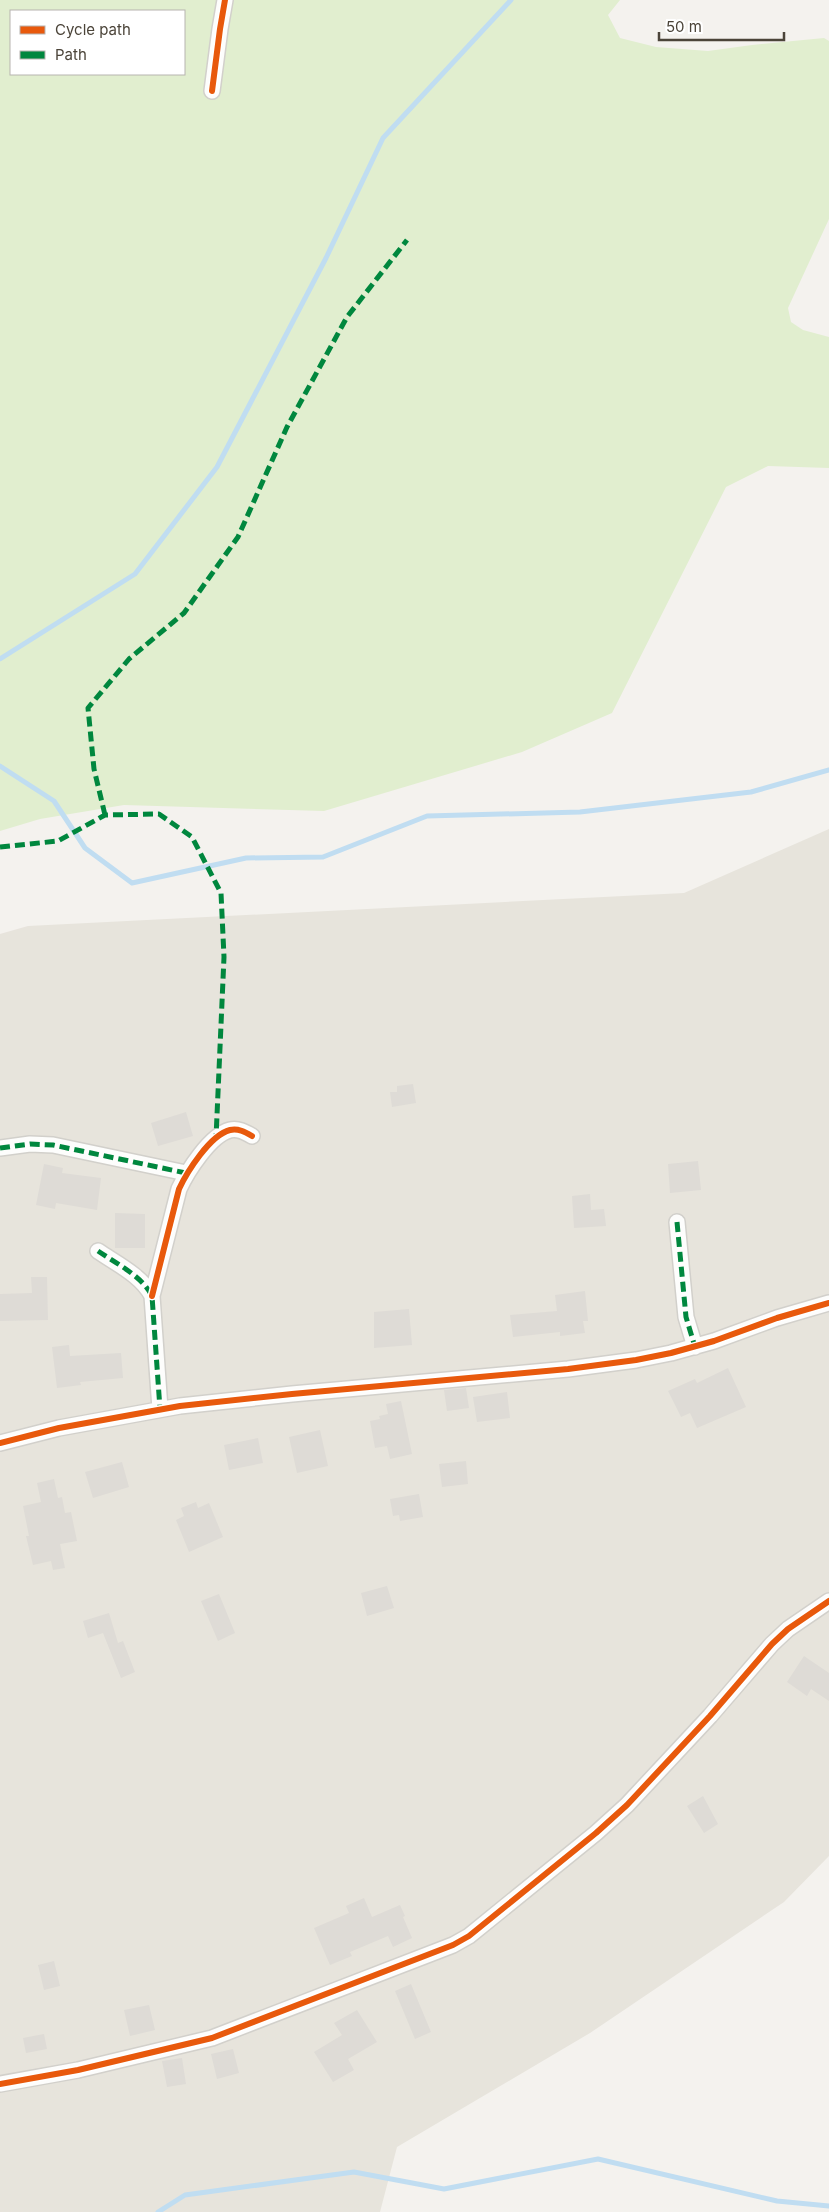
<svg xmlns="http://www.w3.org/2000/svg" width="829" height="2212" font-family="Inter,sans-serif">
	<rect width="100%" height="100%" fill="#f4f2ee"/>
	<path fill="#e7e4dc" d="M829,829V1856L784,1902L590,2033L397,2147L380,2212H0V934L28,926L684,893Z"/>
	<path fill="#e1eecf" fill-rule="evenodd" d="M0,0H620L608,15L620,38L656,47L708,51L752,45L824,38L829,41V219L788,308L791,322L803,330L829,337V468L768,466L726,487L612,713L522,752L324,811L124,805L40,819L0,831ZM11,11H184V74H11Z"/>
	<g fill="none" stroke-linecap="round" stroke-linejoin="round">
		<path stroke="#c0ddf1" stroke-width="5" d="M0,659L135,574L217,467L326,258L383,138L511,0
			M0,766L54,801L85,848L132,883L246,858L323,857L427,816L580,812L751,792L829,770
			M158,2212L185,2195L354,2172L444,2189L598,2159L777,2201L829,2206"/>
	</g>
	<path fill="#dedbd6" d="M413,1084L416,1103L392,1107L390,1092H397V1086Z
		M186,1112L193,1136L158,1146L151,1123Z
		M698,1161L701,1190L670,1193L668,1164Z
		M44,1164L63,1168L62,1173L101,1178L97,1210L56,1203L55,1209L36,1205Z
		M590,1194L591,1210L604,1209L606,1226L574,1228L572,1196Z
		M115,1213L145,1214V1248H115Z
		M31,1277H47L48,1320L0,1321V1294L32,1293Z
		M585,1291L588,1321H583L585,1333L560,1336V1332L513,1337L510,1315L557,1311L555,1295Z
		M409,1309L412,1345L374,1348V1312Z
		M69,1345L70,1356L121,1353L123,1378L80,1382L81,1385L57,1388L52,1347Z
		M728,1368L746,1407L697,1428L690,1413L681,1417L668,1391L695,1379L697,1383Z
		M466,1388L469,1408L447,1411L444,1390Z
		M507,1392L510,1418L477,1422L473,1397Z
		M401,1401L412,1454L390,1459L387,1446L375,1448L370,1421L380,1419L379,1416L388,1414L386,1404Z
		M320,1430L328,1466L297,1473L289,1437Z
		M258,1438L263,1463L229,1470L224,1445Z
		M466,1461L468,1484L442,1487L439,1464Z
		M122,1462L129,1487L93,1498L85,1472Z
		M54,1479L58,1498L62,1497L65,1513L71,1512L77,1541L60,1544L65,1568L53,1570L51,1561L33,1565L26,1536H29L23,1506L41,1502L37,1483Z
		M419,1494L423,1517L400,1521L399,1515L393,1516L390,1499Z
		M196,1502L198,1508L209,1503L223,1537L189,1552L176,1520L184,1516L181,1508Z
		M387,1586L394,1608L367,1616L361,1593Z
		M219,1594L235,1633L218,1641L201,1601Z
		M109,1613L118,1643L123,1641L135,1672L121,1678L103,1633L88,1638L83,1621Z
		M804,1656L829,1673V1701L811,1689L807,1696L787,1682Z
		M703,1796L718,1824L704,1833L687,1806Z
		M364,1898L372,1917L400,1905L405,1916L403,1917L412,1938L393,1947L388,1936L350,1952L352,1956L330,1965L314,1928L349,1913L346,1906Z
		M54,1961L60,1986L44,1990L38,1965Z
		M411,1984L431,2032L415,2039L395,1991Z
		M149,2005L155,2030L130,2036L124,2010Z
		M357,2010L377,2042L348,2059L354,2070L333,2082L314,2052L342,2035L334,2023Z
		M44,2034L47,2049L26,2053L23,2038Z
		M233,2049L239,2073L217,2079L211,2054Z
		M182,2058L186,2084L167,2087L162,2061Z"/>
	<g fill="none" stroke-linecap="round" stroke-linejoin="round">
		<g stroke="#d2d0cb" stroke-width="18">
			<path id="street" d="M212,91L220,29L225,0
				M0,1148L30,1144L53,1145L186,1173
				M677,1222L686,1317L695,1347
				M98,1251C117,1264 142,1276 152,1296L160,1409
				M152,1296L179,1189C187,1172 210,1135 230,1130C238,1128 245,1132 252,1136
				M0,1443L59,1428L180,1406L292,1394L568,1369L636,1360L671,1353L714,1341L777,1318L829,1303
				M0,2084L78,2070L212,2038L453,1945L469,1936L596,1833L627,1805L710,1716L772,1644L788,1629L829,1601"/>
		</g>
		<use href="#street" stroke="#fdfdfc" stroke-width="15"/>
		<path stroke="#00873e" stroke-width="5" stroke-dasharray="10 5" stroke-linecap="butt" d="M105,815L94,769L88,708L129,659L184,613L238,537L287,427L347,317L407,240
			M0,847L58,841L105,815L159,814L192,837L221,893L224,957L216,1138
			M0,1148L30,1144L53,1145L186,1173
			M677,1222L686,1317L695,1347
			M98,1251C117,1264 142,1276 152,1296L160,1409"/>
		<g stroke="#fff" stroke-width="9">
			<path id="cycleway" d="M212,91L220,29L225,0
				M152,1296L179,1189C187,1172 210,1135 230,1130C238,1128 245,1132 252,1136
				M0,1443L59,1428L180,1406L292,1394L568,1369L636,1360L671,1353L714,1341L777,1318L829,1303
				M0,2084L78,2070L212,2038L453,1945L469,1936L596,1833L627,1805L710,1716L772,1644L788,1629L829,1601"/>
		</g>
		<use href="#cycleway" stroke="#e8590c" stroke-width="6"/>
	</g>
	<rect x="10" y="10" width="175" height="65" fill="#ffffff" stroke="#b7b4b0"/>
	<rect x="20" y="26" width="25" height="8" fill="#e8590c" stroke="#b7b4b0"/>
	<text x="55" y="35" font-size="15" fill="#4b4439">Cycle path</text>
	<rect x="20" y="51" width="25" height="8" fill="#00873e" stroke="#b7b4b0"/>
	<text x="55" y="60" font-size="15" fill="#4b4439">Path</text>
	<path d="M659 32v8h125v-8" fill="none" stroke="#4b4439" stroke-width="2.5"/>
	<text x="666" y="32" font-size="15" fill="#4b4439" stroke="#ffffff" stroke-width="4" paint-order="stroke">50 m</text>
</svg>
